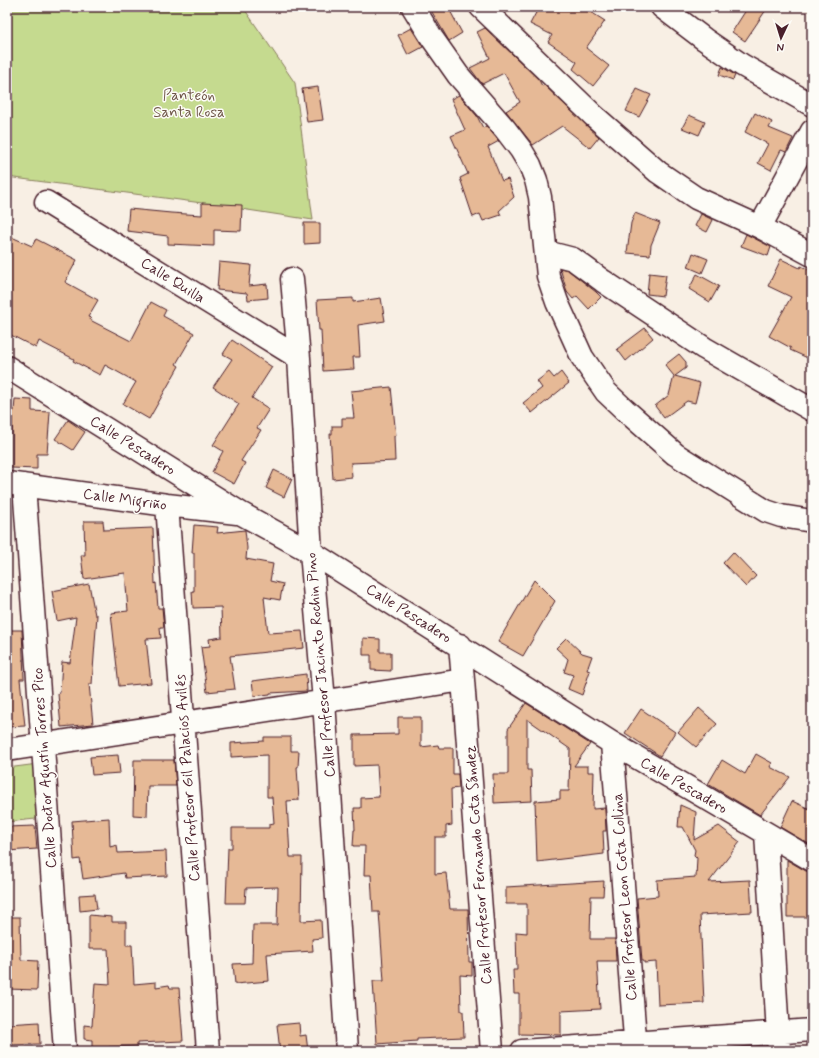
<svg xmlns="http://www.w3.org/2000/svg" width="819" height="1058" font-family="Mynerve,sans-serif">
	<rect width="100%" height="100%" fill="#f8efe4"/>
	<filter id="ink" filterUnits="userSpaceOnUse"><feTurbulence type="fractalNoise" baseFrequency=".025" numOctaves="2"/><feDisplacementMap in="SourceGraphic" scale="8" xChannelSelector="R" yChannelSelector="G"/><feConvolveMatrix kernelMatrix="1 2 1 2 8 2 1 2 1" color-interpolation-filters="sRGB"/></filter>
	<g filter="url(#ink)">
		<path fill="#c5da8f" stroke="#887c5d" d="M7,7H243L295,83L313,220L202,203L7,177Z
			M38,764L45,818L7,822V768Z"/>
		<path fill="#e6b996" stroke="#4a1f2b" d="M429,7H448L462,33L449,41Z
			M539,7H583L605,21L586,48L609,66L593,86L573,69L577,62L548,42L552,35L530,24Z
			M748,7H768L745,41L732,32Z
			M411,28L423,47L408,55L398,35Z
			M485,28L539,80L542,86L544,85L599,137L590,148L562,126L533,145L506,111L520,102L504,73L482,84L470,68L490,58L477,32Z
			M722,67L735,75L733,80L719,75Z
			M318,87L323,120L307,122L302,89Z
			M637,89L651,95L639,117L626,111Z
			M459,95L477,116L483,128L486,126L499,141L488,147L502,181L508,179L514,197L499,211L501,215L483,221L480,214L473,217L460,178L468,174L451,136L465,130L451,99Z
			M755,113L772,122L769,128L793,138L786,152L781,150L771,170L758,163L768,144L745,132Z
			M689,115L705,122L699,135L682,128Z
			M202,203L242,205L241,231L214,230V246L168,244V236L127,231L129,209L171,213L202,215Z
			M635,213L660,223L651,245L650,255L627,253L631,223Z
			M701,214L713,220L707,232L695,226Z
			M304,223H320V243L304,244Z
			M746,234L771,247L768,256L741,246Z
			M7,235L32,246L36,239L77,260L65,282L98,300L88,317L91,318L90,320L131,341L151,302L166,310L163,316L194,333L176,364L179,366L149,419L123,404L136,382L105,365L100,375L73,361L74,359L39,341L36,348L7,333Z
			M693,253L708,259L702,273L688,267Z
			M781,259L800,268L801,266L812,271V360L790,350L791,348L769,336L791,297L768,286Z
			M219,262L251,265L249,286L267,284L268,298L248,300L247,293L217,290Z
			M560,268L568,270L596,292L601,297L589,309L577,296L573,299L567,292Z
			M649,273L666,275L663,296L647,294Z
			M697,274L719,286L710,302L689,289Z
			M353,298V302L381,298L385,321L358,325L360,357H353L354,369L323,371L321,330H319L317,300Z
			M645,328L653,338L626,361L617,349Z
			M232,340L272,367L252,398L269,409L257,428L261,430L241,461L245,463L234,484L212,472L223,451L213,445L239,404L213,387L232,359L223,354Z
			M679,354L686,362V368L675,376L700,383L695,403L687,401L664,418L655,406L669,395L674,376L665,365Z
			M549,372L554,378L561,372L569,383L532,413L523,403L542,388L537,381Z
			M391,387L396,436H394L395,461L351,463L352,477L333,479L330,434H332V426H342V418H354L351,391Z
			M15,399L32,400V411L50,412L47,454H37V469L12,468V411H14Z
			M68,420L85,432L73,450L55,439Z
			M274,470L292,479L284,497L266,488Z
			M84,521H103L104,530L153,528L155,584L156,583L158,608H162L164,627H160L161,638L146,639L151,683L119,686L111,613L128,611L125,573L84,579L81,555H85Z
			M194,525L218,527L217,533L245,530L247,548L246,559L273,564L270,581L283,584L280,600L264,597L268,633L302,631L304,648L230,656L235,689L207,692L201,647L210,646L209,639L222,637L221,607L193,608L192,591H194V553H192Z
			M733,552L756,576L746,587L723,563Z
			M534,580L555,601L523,656L498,642Z
			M89,584L95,615H97L92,684H89L93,724L61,727L58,694L60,693L62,662L70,663L76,617L57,621L52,591Z
			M7,630H22L24,679H20L25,726L7,727Z
			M363,638L380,639V652H391V671L371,670V655H363Z
			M566,638L582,653L592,656L587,670L590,671L582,695L568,689L573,675L564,672L568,659L556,648Z
			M306,674L307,691L270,693V694L254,696L252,681Z
			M526,703L590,744L574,766H588V772H594L593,809L605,808L606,831H603L604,854L537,862L535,801L560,799V791H569L570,749L527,719V770H531L532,801L494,803L493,774H508V729Z
			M699,708L717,724L696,747L678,732Z
			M641,709L675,732L660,756L625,733Z
			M398,717H421V747L438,745L439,748H453V774H458L459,788L451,789L452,825L446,826V837H435V874L446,873L450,909H468L469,962H472V976L460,975L461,1011H463L464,1037L417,1039V1041L377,1044L373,981H384L379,912H373L371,875H364L365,846H353L354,830H355L354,808H361V798L379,797L377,765L354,766V735L398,734Z
			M264,737H291V751H299L298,767H297L299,800L287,801L290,857H302L301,921L321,920L322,938L312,939L313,951L267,954L269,981L235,984L233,964L252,963L253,925H277L278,887L246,888L245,903H226L228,848H232V828H269V824L274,823L272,797H267V755L231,757V743L264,741Z
			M756,754L772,763L770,767L790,777L760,815L708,784L722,760L745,774Z
			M118,755L120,773L92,775L90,757Z
			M134,760H174L176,786H148L147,816L133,815Z
			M792,801L812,810V846L780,827Z
			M680,805L696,812L694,840L719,826L740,842L709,882L750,880L752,912L700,915L704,1003L658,1005L656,962L644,963V961H642L637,898L658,896L657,880L696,877L697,858L694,855L695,850L683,827H678Z
			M109,818L110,847L117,845L118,853L166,851L167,876L125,878L124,873L83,879L80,859L74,860L72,821Z
			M35,826L37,849L7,851V827Z
			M787,860L806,871L812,872V917H787Z
			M604,881L603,896H591L590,939H615L616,961H597L600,1009L561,1011V1035L519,1034V994H514L513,970H517L516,932L527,933V904H506V887Z
			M95,894L97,909L80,911L79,895Z
			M89,915L112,917V922H126V945H132L134,984L156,982V987L169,985L170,988H179L183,1041L137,1043V1046L109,1047V1051H92V1040L84,1039V1025L92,1026L95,983L110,984L108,949H89Z
			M7,917H20L21,960L38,961L37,990L7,989Z
			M39,1022L40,1044L7,1045V1024Z
			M299,1023L300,1036L306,1035L308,1051H280L277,1025Z"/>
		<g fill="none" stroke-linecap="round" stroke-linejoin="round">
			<g stroke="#4a1f2b" stroke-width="25">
				<path id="minor" d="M413,7L432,38L458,75L505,129L521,150L530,165L536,180L540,197L548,276L557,302L582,357L606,392L625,410L675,454L766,511L781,516L812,521
					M481,7L594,116L658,172L696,198L760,227L812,255
					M662,7L704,39L742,65L812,105
					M46,202L299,358
					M760,227L812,131
					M546,252L573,259L603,281L704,348L812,410
					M292,279L299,358L311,552L324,701L347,1051
					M7,367L242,514L311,552L612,743L812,860
					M7,483L167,505L237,513
					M24,485L65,1051
					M167,505L208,1051
					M463,680L492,1051
					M612,743L636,1051
					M7,750L463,680L460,645
					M766,833L779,1051
					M522,1051L812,1030"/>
			</g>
			<use href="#minor" stroke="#fdfcf7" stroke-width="22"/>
		</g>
	</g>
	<g text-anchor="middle" stroke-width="3" stroke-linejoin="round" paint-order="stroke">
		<g font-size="15" fill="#6f5749" stroke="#fdfcf7">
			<text x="189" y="100">Panteón<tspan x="189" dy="17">Santa Rosa</tspan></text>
		</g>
		<g font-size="15" fill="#4a1f2b" stroke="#fdfcf7">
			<text transform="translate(173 280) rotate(32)" y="5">Calle Quilla</text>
			<text transform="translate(133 445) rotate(32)" y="5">Calle Pescadero</text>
			<text transform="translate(125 499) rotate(8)" y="5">Calle Migriño</text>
			<text transform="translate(409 613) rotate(32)" y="5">Calle Pescadero</text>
			<text transform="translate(320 665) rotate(-95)" y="5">Calle Profesor Jacinto Rochin Pino</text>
			<text transform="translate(44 768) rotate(-94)" y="5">Calle Doctor Agustín Torres Pico</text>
			<text transform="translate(187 778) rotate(-94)" y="5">Calle Profesor Gil Palacios Avilés</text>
			<text transform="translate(684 785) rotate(30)" y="5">Calle Pescadero</text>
			<text transform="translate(478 865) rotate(-94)" y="5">Calle Profesor Fernando Cota Sández</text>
			<text transform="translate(624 897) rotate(-94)" y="5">Calle Profesor Leon Cota Collina</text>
		</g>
	</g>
	<rect width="819" height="1058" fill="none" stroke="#fdfcf7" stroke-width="24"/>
	<rect x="12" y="12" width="795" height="1034" fill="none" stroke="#4a1f2b" stroke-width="1.5" filter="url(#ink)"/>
	<g transform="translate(781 38) rotate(184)" stroke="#fdfcf7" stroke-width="3" paint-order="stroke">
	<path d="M0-3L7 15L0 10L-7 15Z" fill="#4a1f2b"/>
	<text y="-6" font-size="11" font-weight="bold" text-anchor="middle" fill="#4a1f2b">N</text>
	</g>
</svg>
